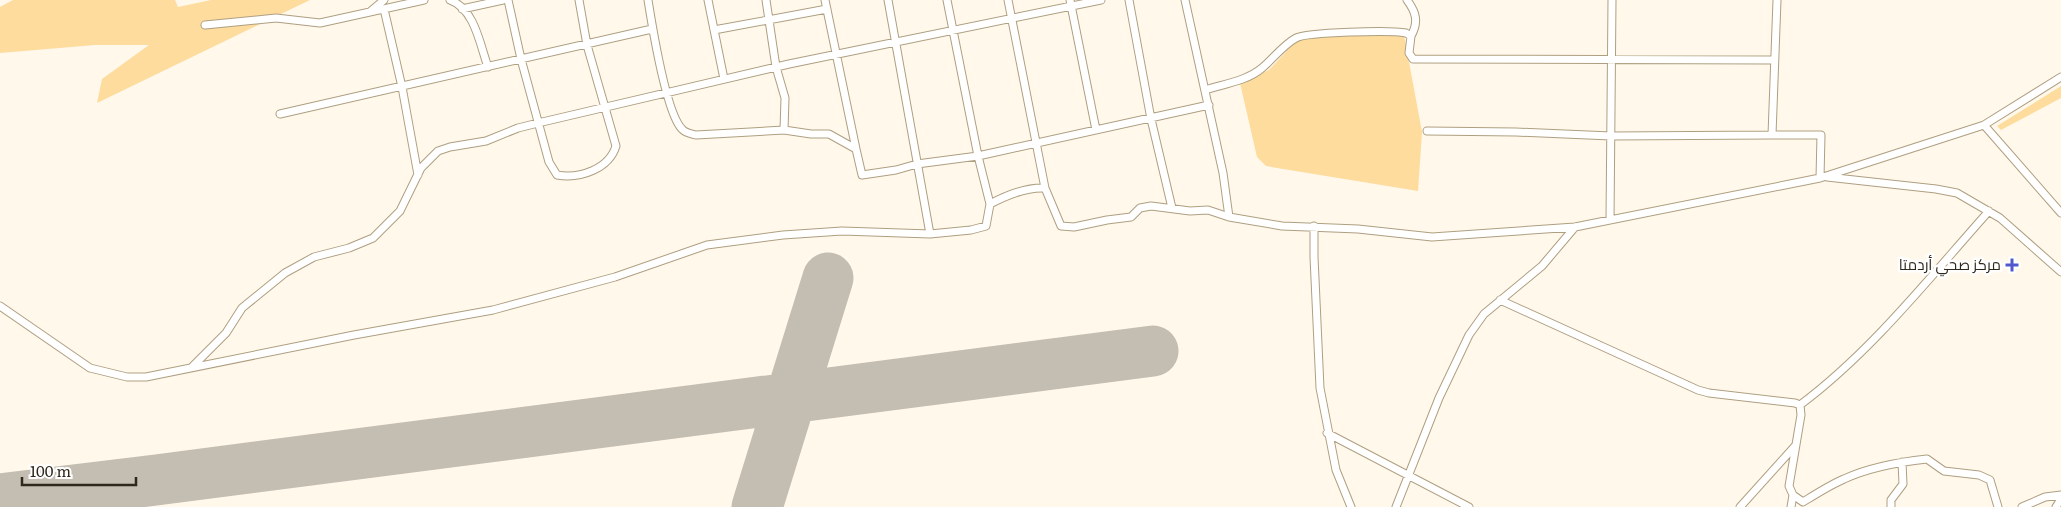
<svg xmlns="http://www.w3.org/2000/svg" width="2061" height="507" font-family="Literata,Cairo,serif">
	<rect width="100%" height="100%" fill="#fff8eb"/>
	<path fill="#fddc9e" d="M13,0H175L178,7L211,0H310L97,103L102,79L149,45H95L0,53V7Z
		M1404,35L1422,132L1418,191L1277,168L1266,166L1257,157L1240,83L1269,70L1295,42L1305,37Z
		M2061,86V98L2001,130L1997,126Z"/>
	<g fill="none" stroke-linecap="round" stroke-linejoin="round">
		<path stroke="#c4beb2" stroke-width="51" d="M0,499L156,480L1153,351
			M757,507L828,278"/>
		<g stroke="#af9f81" stroke-width="9">
			<path id="street" d="M450,0C475,9 480,45 488,67
				M508,0L521,59L549,162L557,175C580,179 609,169 616,146L587,45L579,0
				M648,0C652,25 666,113 682,129C685,133 692,134 696,135L784,130L811,134H829L856,149L862,175L896,170L917,164L978,156L1209,105
				M708,0L724,79
				M766,0L776,67L785,98L784,130
				M825,0L856,149
				M888,0L930,234
				M947,0L978,156L990,204
				M1008,0L1045,188
				M1070,0L1096,130
				M1129,0L1151,119L1172,208
				M1185,0L1223,173L1229,217
				M1407,0C1416,12 1419,22 1411,36
				M1777,0L1772,135H1821L1820,178
				M384,9L402,87L418,175
				M462,9L503,0
				M371,11L384,0
				M205,25L276,18L320,23L424,0
				M714,30L827,9
				M1205,90C1223,84 1247,81 1262,68C1273,59 1283,45 1296,38C1307,32 1391,30 1406,33L1411,36L1409,53L1413,59L1774,60
				M280,114L652,29
				M1984,125L2061,213
				M1427,131L1516,132L1611,136L1772,135
				M1827,177L1936,189L1957,193L2000,218L2061,272
				M1610,220L1612,0
				M1314,226V257L1320,388L1336,470L1351,507
				M1500,300L1698,390L1709,393L1795,403L1800,405
				M0,306L90,368L127,377H146L354,335L493,310L615,277L707,245L783,235L842,231L930,234L971,230L986,226L990,204C1007,195 1027,187 1045,188L1061,226L1074,227L1107,220L1131,217L1140,208L1151,206L1190,211L1208,210L1229,217L1282,226L1358,229L1432,237L1575,227L1820,178L1984,125L2061,77
				M192,367L226,333L242,308L285,273L314,257L349,248L373,238L400,211L421,168L438,151L450,147L486,141L518,128L538,123L789,64L1101,0
				M1800,405L1801,415L1789,486L1793,495L1803,502C1816,494 1830,485 1844,479C1870,467 1899,462 1927,459L1944,471L1979,475L1990,480L1998,507
				M1800,405C1872,351 1929,278 1989,211
				M1327,433L1469,507
				M1396,507L1439,398L1469,335L1484,314L1542,266L1575,227
				M1740,507L1795,446
				M1791,507L1793,495
				M1891,507V500L1903,484L1902,462
				M2022,507L2045,497L2061,495
				M2056,507L2061,499"/>
		</g>
		<use href="#street" stroke="#fff" stroke-width="7"/>
	</g>
	<path fill="#5158ce" stroke="#fff" stroke-width="2" d="M2009.5 257.5h5v5h5v5h-5v5h-5v-5h-5v-5h5z"/>
	<g text-anchor="middle" stroke-width="5" stroke-linejoin="round" paint-order="stroke">
		<g font-size="15" fill="#2e281c" stroke="#fff" text-anchor="end">
			<text x="2001" y="270">مركز صحي أردمتا</text>
		</g>
	</g>
	<path d="M22 477v8h114v-8" fill="none" stroke="#2e281c" stroke-width="2.5"/>
	<text x="30" y="477" font-size="15" fill="#2e281c" stroke="#ffffff" stroke-width="4" paint-order="stroke">100 m</text>
</svg>
